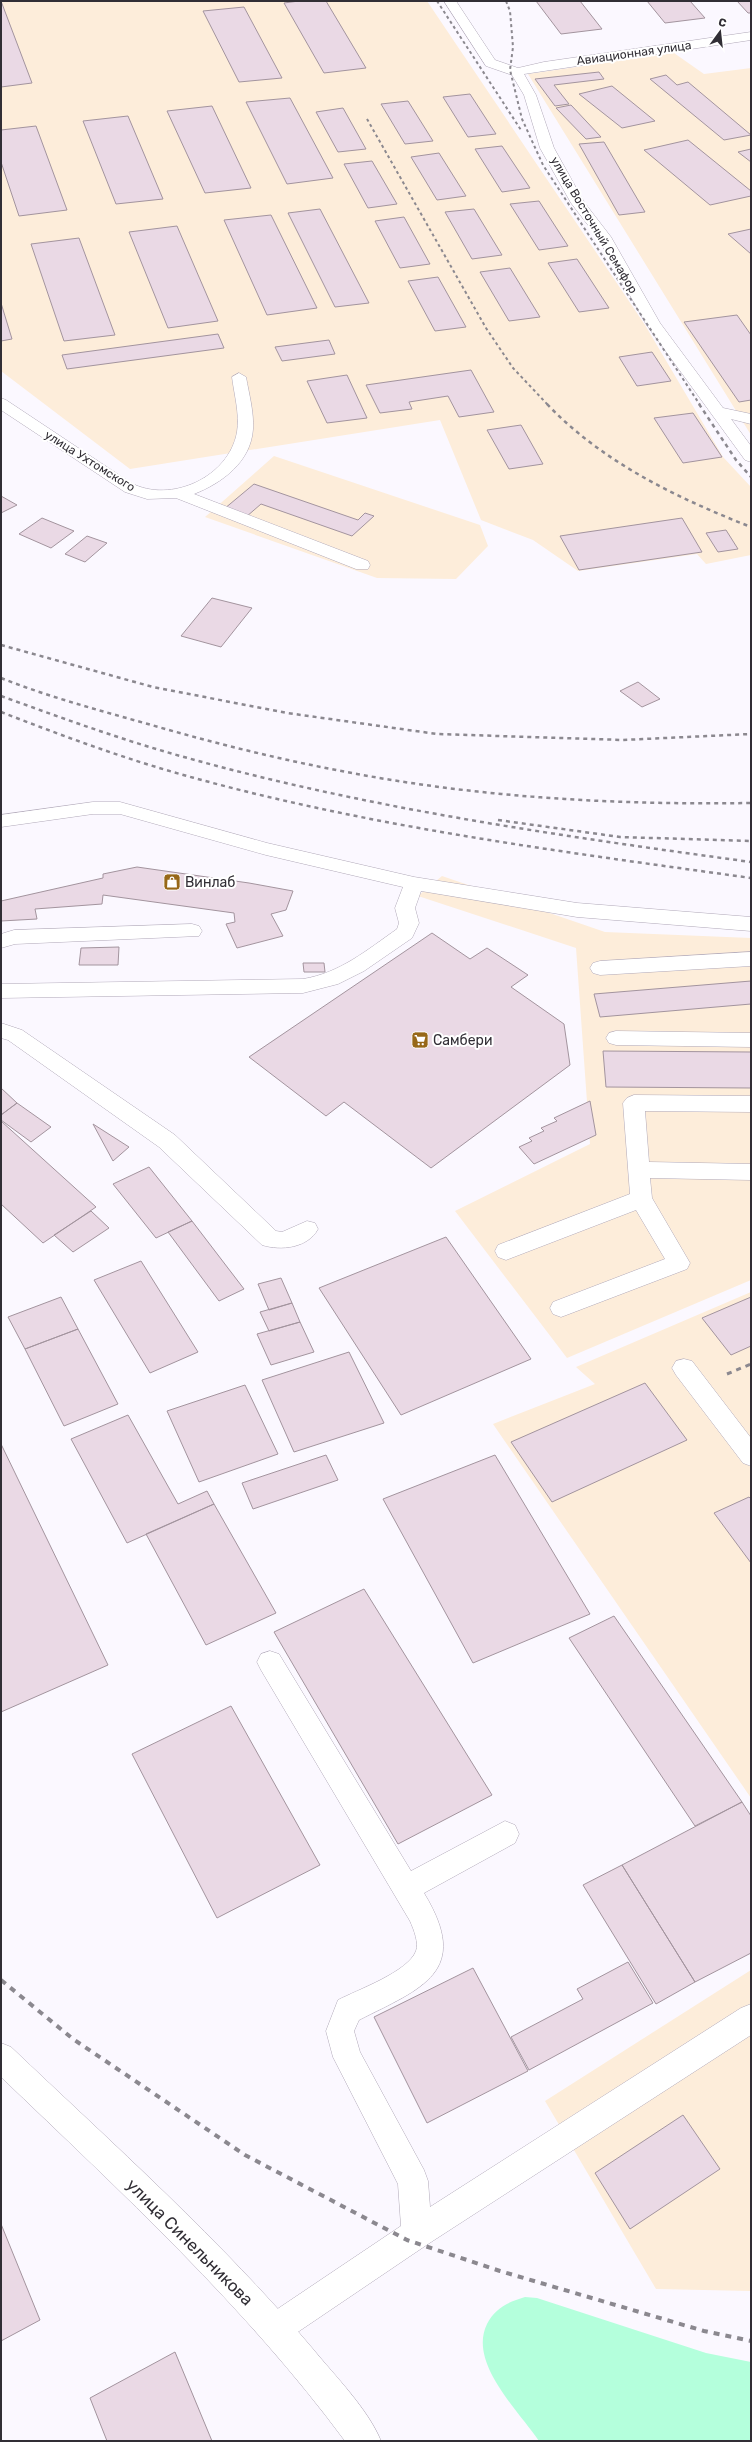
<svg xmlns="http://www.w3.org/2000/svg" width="752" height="2442" font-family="Rubik,sans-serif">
	<rect width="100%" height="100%" fill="#fbf8ff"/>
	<path fill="#fdedda" d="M1,1H427L645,325L723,457L751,487V555L706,564L697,554L578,571L533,540L481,520L440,420L130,469L1,371Z
		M674,53L704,74L751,68V435L528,74Z
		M274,456L480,525L488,546L456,579L377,578L205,517Z
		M442,876L605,932L751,938V1280L567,1358L455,1211L590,1144L576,948L418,896Z
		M751,1292V1798L493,1424L595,1384L576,1367Z
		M751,1970V2291L656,2289L545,2101Z"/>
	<path fill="#b4ffdc" d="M525,2297L537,2298L706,2353L751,2362V2441H539C518,2410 468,2363 487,2324C495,2308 508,2302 525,2297Z"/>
	<path fill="#ead9e5" stroke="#a3949e" d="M1,1L32,83L1,87Z
		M299,1H326L366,68L324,73L284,3Z
		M536,1H580L602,29L561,34Z
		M647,1H690L705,18L665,23Z
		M737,1H751V13H748Z
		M244,7L282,78L239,82L203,11Z
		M599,72L604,79L554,85L569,104L555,106L535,79Z
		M666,75L677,85L688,82L751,135L724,140L650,79Z
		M612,86L655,121L622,128L579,94Z
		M470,94L496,134L468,137L443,97Z
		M290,98L333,178L287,184L246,102Z
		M408,101L433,141L405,144L381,104Z
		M571,105L601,137L586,139L556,108Z
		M212,106L251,188L205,193L167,111Z
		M343,108L366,149L338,152L316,112Z
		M128,116L163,199L116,204L83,121Z
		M36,126L67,210L19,216L1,162V130Z
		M688,140L751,191V196L710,205L644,150Z
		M604,142L645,212L619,215L579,144Z
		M502,146L530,188L502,192L475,149Z
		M751,149V162L738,152Z
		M439,153L466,196L437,200L411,157Z
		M372,161L397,204L368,208L344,164Z
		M539,201L568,246L539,250L510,204Z
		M320,209L369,303L335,307L288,213Z
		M474,209L502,255L472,259L445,212Z
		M271,215L317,308L267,315L224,220Z
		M404,217L430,264L400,268L375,221Z
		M177,226L218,321L168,328L129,232Z
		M751,229V254L728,234Z
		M79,238L115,335L64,341L31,244Z
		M577,259L609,308L579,312L548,263Z
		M510,268L540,317L509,321L480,272Z
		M438,277L466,327L435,331L408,281Z
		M1,303L12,339L1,341Z
		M737,315L751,335V400L739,402L684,322Z
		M218,334L224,348L67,369L62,355Z
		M329,340L335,354L282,361L275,347Z
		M652,352L671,381L637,386L619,357Z
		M471,370L494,412L459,417L448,396L409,402L412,409L380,413L366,385Z
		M347,375L367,418L327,423L307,381Z
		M693,413L722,457L683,463L654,418Z
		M521,425L543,464L509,469L487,430Z
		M254,484L358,520L365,513L374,516L352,536L261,504L246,517L224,509Z
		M1,496L17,505L1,513Z
		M42,518L74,531L51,548L19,534Z
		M682,518L702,552L579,570L560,536Z
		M726,530L738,549L718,552L706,533Z
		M87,536L107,543L85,562L65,554Z
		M212,598L252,608L221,647L181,636Z
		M638,682L660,699L642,707L620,691Z
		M137,867L249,883L293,891L286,910L271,914L283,936L237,948L226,924L235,922L234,913L103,895L102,904L35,909L37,919L1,921V901L103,878V874Z
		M432,933L470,959L487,948L528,975L511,987L564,1024L570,1065L431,1168L344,1102L326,1116L249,1057Z
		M119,947L118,965H79L81,948Z
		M303,963H324L325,972H304Z
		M751,981V1004L600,1017L594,994Z
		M603,1051L751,1052V1088L606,1087Z
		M1,1088L17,1103L1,1115Z
		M590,1101L596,1135L534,1164L519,1147L532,1141L529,1138L544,1131L541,1128L557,1121L554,1118Z
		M17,1103L51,1127L31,1142L1,1120V1115Z
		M1,1121L96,1207L43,1243L1,1204Z
		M93,1124L129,1147L113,1161Z
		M149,1167L192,1221L156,1238L113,1184Z
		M91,1211L109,1228L73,1252L54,1235Z
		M192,1221L244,1289L219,1301L168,1232Z
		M446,1237L531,1359L401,1415L319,1288Z
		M141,1261L198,1352L150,1373L94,1280Z
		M281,1278L292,1303L269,1310L258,1284Z
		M61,1297L78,1329L25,1349L8,1317Z
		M751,1297V1346L731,1355L702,1318Z
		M292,1303L300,1322L269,1331L260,1312Z
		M300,1322L314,1352L271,1365L257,1334Z
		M78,1329L118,1404L64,1426L25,1349Z
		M349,1352L384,1423L294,1452L262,1380Z
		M645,1383L687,1440L552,1502L511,1442Z
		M245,1385L278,1454L199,1482L167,1411Z
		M128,1415L178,1504L207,1491L214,1504L127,1543L71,1439Z
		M1,1444L108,1665L1,1712Z
		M326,1455L338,1480L253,1509L242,1483Z
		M495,1455L590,1614L473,1663L383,1499Z
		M749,1497L751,1499V1563L714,1513Z
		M214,1504L276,1613L206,1645L146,1534Z
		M364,1589L492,1795L398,1844L274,1632Z
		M614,1616L742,1802L695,1826L569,1638Z
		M231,1706L320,1865L217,1918L132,1754Z
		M742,1802L751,1816V1953L695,1982L622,1865Z
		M622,1865L695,1982L656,2004L583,1885Z
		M628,1962L653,2003L529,2070L511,2037L583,1999L577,1989Z
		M473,1968L528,2071L427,2123L374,2017Z
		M683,2115L720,2169L630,2229L595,2173Z
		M1,2224L40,2320L1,2341Z
		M175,2352L212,2441H107L90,2398Z"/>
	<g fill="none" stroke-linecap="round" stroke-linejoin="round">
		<g stroke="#b1a9b9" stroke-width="1">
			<path id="minor" d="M444,1H456L495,60L518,68L544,62L751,32V40L524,74L536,95L554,148L584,202L611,237L660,323L723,408L751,414V424L731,419L751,446V462L745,460L646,324L598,238L571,203L540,148L524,95L512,75L486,66Z
				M239,373L246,377C249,394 254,412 253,429C251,462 222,483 194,494L368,561L370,565L368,569H356L176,498L147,499L125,492L1,410V398L6,400L131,483C171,504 229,477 237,432C240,414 234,394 232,377Z
				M93,802H120L267,843L414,877L577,903L751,917V931L577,917L421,891L415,908L419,923L412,938L364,971L338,984L303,993L1,998V984L303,979C340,973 367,950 397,929L399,923L395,908L403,887L266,855L120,814H93L1,827V815Z
				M192,924L199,926L202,931L199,936L15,944L1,948V934L14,930Z
				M751,952V966L600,975L593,973L590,968L593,963L600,961Z
				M1,1023L22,1030L175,1135L276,1231L282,1232L307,1221L315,1223L318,1229C308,1248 281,1251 262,1245L159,1147L8,1040L1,1038Z
				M616,1031L751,1033V1047L616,1045L609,1043L606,1038L609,1033Z
				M634,1095L751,1096V1112L645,1111L649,1162L751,1164V1180L650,1178L652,1198L690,1263L687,1269L569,1314L561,1317L553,1314L550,1308L553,1302L665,1259L636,1210L506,1260L498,1257L495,1251L498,1245L630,1194L623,1103L627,1098Z
				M684,1359L692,1361L751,1438V1466L743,1463L676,1375L672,1368L676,1361Z
				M270,1651L279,1654L411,1871L505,1821L515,1825L519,1834L515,1843L424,1893C472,1972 422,1988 359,2020L354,2031L360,2052L424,2170L428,2181L430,2207L741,2008L751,2004V2035L428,2244L286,2340L275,2345L264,2340L259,2329L264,2318L401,2226L398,2184L333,2057L326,2031L338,2000C357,1990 408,1972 416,1951C419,1943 414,1930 410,1921L261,1670L257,1662L261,1654Z"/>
		</g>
		<g stroke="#b1a9b9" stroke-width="1">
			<path id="major" d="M1,2043L11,2047C114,2145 221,2240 313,2349C335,2376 368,2409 381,2441H345C245,2306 122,2193 1,2077Z"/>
		</g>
		<use href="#minor" fill="#fff" fill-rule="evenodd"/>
		<use href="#major" fill="#fff" fill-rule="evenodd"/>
		<path stroke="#8b888f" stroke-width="2" stroke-dasharray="3 3" stroke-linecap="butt" d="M437,1L521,130
			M506,1L510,11L513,47L510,70L522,119L543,165L700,405
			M367,119L486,328L513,368L548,405"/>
		<path stroke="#8b888f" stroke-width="2.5" stroke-dasharray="4 4" stroke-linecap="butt" d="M547,404C602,462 677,498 751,527
			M699,404L736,460L751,477
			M1,645L153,687L287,713L437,734L623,740L751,734
			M1,678C49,697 98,710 148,724C217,744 286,761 357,774C487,798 619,805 751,803
			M1,696C62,718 122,740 184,757C370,809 561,836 751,862
			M1,712C58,734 114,755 173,772C361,826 557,851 751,878
			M498,820L620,837L751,841"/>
		<path stroke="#8b888f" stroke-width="3" stroke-dasharray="5 5" stroke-linecap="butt" d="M727,1374L751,1364"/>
		<path stroke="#8b888f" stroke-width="4" stroke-dasharray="6 6" stroke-linecap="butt" d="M1,1980L73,2039L245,2155L407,2240L500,2271L704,2331L751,2341"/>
	</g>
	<defs>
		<g id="shop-square" transform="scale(0.9)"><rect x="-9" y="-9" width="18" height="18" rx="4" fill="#976818" stroke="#fff"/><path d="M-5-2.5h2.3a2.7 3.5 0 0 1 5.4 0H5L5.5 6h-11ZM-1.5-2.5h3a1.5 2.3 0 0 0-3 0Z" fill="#fff"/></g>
		<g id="supermarket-square" transform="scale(0.9)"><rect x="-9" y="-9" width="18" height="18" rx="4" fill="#976818" stroke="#fff"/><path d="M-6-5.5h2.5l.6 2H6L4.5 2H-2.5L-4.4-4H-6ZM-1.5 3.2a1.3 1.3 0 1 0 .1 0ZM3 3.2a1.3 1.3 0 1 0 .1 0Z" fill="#fff"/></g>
	</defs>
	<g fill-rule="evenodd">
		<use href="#shop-square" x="172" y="882"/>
		<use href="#supermarket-square" x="420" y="1040"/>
	</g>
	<g text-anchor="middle" stroke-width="4" stroke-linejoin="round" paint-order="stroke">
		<g font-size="12" fill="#312e35" stroke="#fff">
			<text transform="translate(634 53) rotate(-8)" y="4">Авиационная улица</text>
			<text transform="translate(594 225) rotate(59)" y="4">улица Восточный Семафор</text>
			<text transform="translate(90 461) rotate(32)" y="4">улица Ухтомского</text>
		</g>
		<g font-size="14" fill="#312e35" stroke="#fff" text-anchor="start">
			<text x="185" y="887">Винлаб</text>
			<text x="433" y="1045">Самбери</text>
		</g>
		<g font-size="17" fill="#312e35" stroke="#fff">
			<text transform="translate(190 2242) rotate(45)" y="6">улица Синельникова</text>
		</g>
	</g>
	<rect width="752" height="2442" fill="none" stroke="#312e35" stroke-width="4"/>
	<g transform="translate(720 32) rotate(15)" stroke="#ffffff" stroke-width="3" paint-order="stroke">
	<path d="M0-3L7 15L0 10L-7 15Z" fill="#312e35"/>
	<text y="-6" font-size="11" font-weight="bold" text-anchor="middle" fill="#312e35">С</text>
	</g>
</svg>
